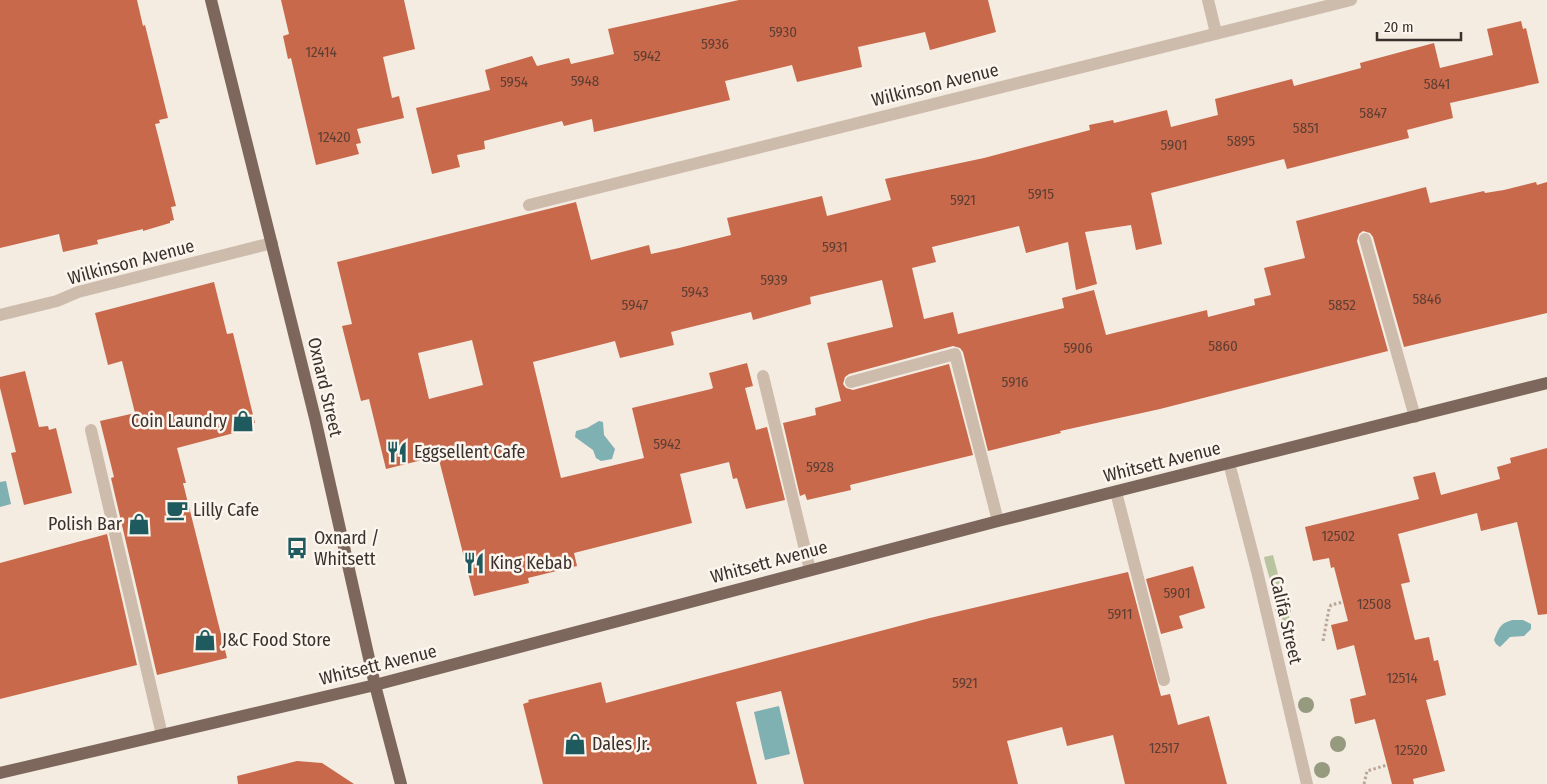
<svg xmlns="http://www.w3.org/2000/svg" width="1547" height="784" font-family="'Fira Sans Condensed',sans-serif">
	<rect width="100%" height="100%" fill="#f4ebe1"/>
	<path fill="#b8c4a0" d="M1273,555L1296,643L1287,641L1265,562L1264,557Z"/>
	<path fill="#7fb0b2" d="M599,421L603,422L604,435L615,449L612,459L601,461L596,458L593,450L575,437L576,431L587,428Z
		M6,481L11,504L0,507V482Z
		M1513,620H1523L1531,624V629L1524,636L1510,637L1500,647L1496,644L1494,640C1499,628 1500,623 1513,620Z
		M779,706L790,754L765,760L754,712Z"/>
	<path fill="#c8694b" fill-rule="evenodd" d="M0,0H137L143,26L145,25L168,118L159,120L160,123L155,124L176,206L171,207L174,220L170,221V223L143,231V229L97,240L98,244L63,252L59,234L0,248Z
		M281,0H404L415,49L383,57L392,98L399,96L404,118L357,129L361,143L356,144L359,154L316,165L291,58L288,59L283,36L289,34Z
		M739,0H988L996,32L930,50L925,32L858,47L862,67L797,82L792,65L725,81L730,100L594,132L592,119L564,126L562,121L484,141L485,149L457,155L460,167L432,174L416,108L490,90L485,70L532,56L537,66L569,58L571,64L614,54L608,29Z
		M1521,21L1523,29L1526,28L1539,83L1450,103L1453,118L1407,130L1409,138L1287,169L1284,159L1151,193L1162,244L1136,250L1131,225L1085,232L1097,284L1076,290L1068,242L1026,253L1019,226L932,247L936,262L912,268L924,319L953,312L958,334L1064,308L1062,298L1094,290L1106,335L1207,310L1208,317L1255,305L1254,299L1271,295L1264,268L1305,258L1296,221L1426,187L1430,203L1484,191L1485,193L1504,190L1536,182L1537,185L1547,182V313L1404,347L1373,237L1370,233L1363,231L1359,234L1357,241L1388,351L1160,409L1060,431L1061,433L988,451L963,352L960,348L953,346L849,374L845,377L843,384L846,388L853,390L949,364L973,455L850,485L851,490L807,500L805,494L800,496L783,423L816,415L815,408L841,401L827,343L893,327L882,280L810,297L811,304L753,320L751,312L671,332L674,345L620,358L615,341L533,362L561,478L644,458L632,408L711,389L713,388L709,373L747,363L753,386L745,388L756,430L767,427L785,500L746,509L737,478L733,479L729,462L680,474L692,523L574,553L577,566L528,578L529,583L474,596L438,456L386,469L369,399L361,401L342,326L352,324L337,262L576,202L591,260L649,245L651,254L679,248L731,235L727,218L822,196L827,216L891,200L885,179L984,158L1090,130L1089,125L1113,120L1114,123L1167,110L1171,127L1218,115L1215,99L1292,79L1294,86L1361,68L1360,63L1434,43L1440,68L1493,55L1487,29ZM472,340L483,385L429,399L418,353Z
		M214,282L227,334L233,333L255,423H252L253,428L177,448L186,483H183L227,658L157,675L111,478L114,477L100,421L135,413L122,361L108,365L95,313Z
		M25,371L39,427L48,426L49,430L56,428L72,493L24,505L11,453L16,452L0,388V377Z
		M1547,448V614L1538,615L1517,522L1481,531L1477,513L1398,534L1410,582L1401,584L1414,637L1415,640L1429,637L1434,661L1438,660L1446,695L1426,700L1445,771L1413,779L1414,784H1392L1375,719L1355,724L1350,699L1366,695L1354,645L1337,650L1331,625L1348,621L1334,567L1331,568L1329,558L1313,561L1305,527L1419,499L1413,477L1435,472L1441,495L1500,479L1497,467L1511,463L1510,458Z
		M107,534L137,665L0,699V563Z
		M1193,566L1205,608L1179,616L1183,628L1161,634L1146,579Z
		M1128,572L1161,696L1170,694L1178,725L1209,716L1227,784H1125L1113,735L1067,746L1062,727L1007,741L1018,784H804L781,691L736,702L757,784H543L523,704L529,702L528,700L601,682L606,703L930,618Z
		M297,761L322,763L354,784H238L237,776Z"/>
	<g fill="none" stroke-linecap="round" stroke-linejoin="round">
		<path stroke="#b9a596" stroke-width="3" stroke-dasharray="2.5 2.5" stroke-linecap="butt" d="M1323,641L1329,609L1331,605L1343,602
			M1364,784L1367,771L1387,765"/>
		<path stroke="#cdbbac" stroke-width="12" d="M1208,0L1216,33
			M529,205L1351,0
			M1365,239L1415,417
			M0,315L57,301L78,292L272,243
			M763,376L810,570
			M851,382L955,354L998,521
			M91,430L162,735
			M1229,463L1257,571L1307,784
			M1116,492L1164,680"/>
		<path stroke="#7d675c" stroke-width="12" d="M211,0L315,418L375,685L401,784
			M0,773L375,685L998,521L1547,383"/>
	</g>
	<g fill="#969b7f">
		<circle cx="1283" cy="609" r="8"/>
		<circle cx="1306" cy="705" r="8"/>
		<circle cx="1338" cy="744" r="8"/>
		<circle cx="1322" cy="770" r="8"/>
	</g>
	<defs>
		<g id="shop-bare" transform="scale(1.725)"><path d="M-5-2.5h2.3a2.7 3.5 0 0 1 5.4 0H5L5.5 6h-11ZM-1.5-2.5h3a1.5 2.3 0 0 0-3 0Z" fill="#1f5a5e" stroke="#fbf5ee" stroke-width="2.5" paint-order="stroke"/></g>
		<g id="restaurant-bare" transform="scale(1.725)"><path d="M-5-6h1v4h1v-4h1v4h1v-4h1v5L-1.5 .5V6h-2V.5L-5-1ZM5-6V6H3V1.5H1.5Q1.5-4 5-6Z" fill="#1f5a5e" stroke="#fbf5ee" stroke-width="2.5" paint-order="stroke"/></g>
		<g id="cafe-bare" transform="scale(1.725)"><path d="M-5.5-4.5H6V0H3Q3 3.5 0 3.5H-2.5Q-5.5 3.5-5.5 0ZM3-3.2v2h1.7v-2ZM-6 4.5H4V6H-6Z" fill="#1f5a5e" stroke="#fbf5ee" stroke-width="2.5" paint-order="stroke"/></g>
		<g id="bus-bare" transform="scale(1.725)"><path d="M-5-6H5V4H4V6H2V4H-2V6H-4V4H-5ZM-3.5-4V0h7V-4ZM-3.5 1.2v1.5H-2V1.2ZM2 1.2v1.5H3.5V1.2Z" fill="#1f5a5e" stroke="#fbf5ee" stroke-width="2.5" paint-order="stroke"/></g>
	</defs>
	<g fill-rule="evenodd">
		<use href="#shop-bare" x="243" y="421"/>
		<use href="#restaurant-bare" x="397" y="452"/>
		<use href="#cafe-bare" x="177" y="510"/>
		<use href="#shop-bare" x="139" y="524"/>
		<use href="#bus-bare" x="297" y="548"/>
		<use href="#restaurant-bare" x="474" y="563"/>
		<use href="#shop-bare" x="205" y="640"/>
		<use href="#shop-bare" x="575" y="744"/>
	</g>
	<g text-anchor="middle" stroke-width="5" stroke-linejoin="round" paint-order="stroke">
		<g font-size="15" fill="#5e3e33">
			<text x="783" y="37">5930</text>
			<text x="715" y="49">5936</text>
			<text x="321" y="57">12414</text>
			<text x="647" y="61">5942</text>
			<text x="585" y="86">5948</text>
			<text x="514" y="87">5954</text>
			<text x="1437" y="89">5841</text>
			<text x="1373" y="118">5847</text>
			<text x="1306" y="133">5851</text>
			<text x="334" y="142">12420</text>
			<text x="1241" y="146">5895</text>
			<text x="1174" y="150">5901</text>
			<text x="1041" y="199">5915</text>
			<text x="963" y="205">5921</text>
			<text x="835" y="252">5931</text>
			<text x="774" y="285">5939</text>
			<text x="695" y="297">5943</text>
			<text x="1427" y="304">5846</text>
			<text x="635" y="310">5947</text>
			<text x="1342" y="310">5852</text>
			<text x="1223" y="351">5860</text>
			<text x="1078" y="353">5906</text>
			<text x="1015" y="387">5916</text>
			<text x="667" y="449">5942</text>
			<text x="820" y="472">5928</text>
			<text x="1338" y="541">12502</text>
			<text x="1177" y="598">5901</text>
			<text x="1374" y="609">12508</text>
			<text x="1120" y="619">5911</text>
			<text x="1402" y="683">12514</text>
			<text x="965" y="688">5921</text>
			<text x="1164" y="753">12517</text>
			<text x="1411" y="755">12520</text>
		</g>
		<g font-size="18" fill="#3b302b" stroke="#fbf5ee">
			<text transform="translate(935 85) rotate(-14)" y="6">Wilkinson Avenue</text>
			<text transform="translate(131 262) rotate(-15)" y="6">Wilkinson Avenue</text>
			<text transform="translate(325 387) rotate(77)" y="6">Oxnard Street</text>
			<text transform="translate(1162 462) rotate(-14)" y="6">Whitsett Avenue</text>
			<text transform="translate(769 562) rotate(-15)" y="6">Whitsett Avenue</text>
			<text transform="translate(1286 620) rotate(77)" y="6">Califa Street</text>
			<text transform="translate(378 665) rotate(-14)" y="6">Whitsett Avenue</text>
		</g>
		<g font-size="18" fill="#3b302b" stroke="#fbf5ee" text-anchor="start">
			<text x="227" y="427" text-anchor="end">Coin Laundry</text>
			<text x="414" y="458">Eggsellent Cafe</text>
			<text x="193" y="516">Lilly Cafe</text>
			<text x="122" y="530" text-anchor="end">Polish Bar</text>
			<text x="314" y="544">Oxnard /<tspan x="314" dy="21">Whitsett</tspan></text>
			<text x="490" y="569">King Kebab</text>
			<text x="222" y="646">J&amp;C Food Store</text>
			<text x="592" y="750">Dales Jr.</text>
		</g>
	</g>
	<path d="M1377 32v8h84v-8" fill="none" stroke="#3b302b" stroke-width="2.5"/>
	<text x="1384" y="32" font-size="15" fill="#3b302b" stroke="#fbf5ee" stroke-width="4" paint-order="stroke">20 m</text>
</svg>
